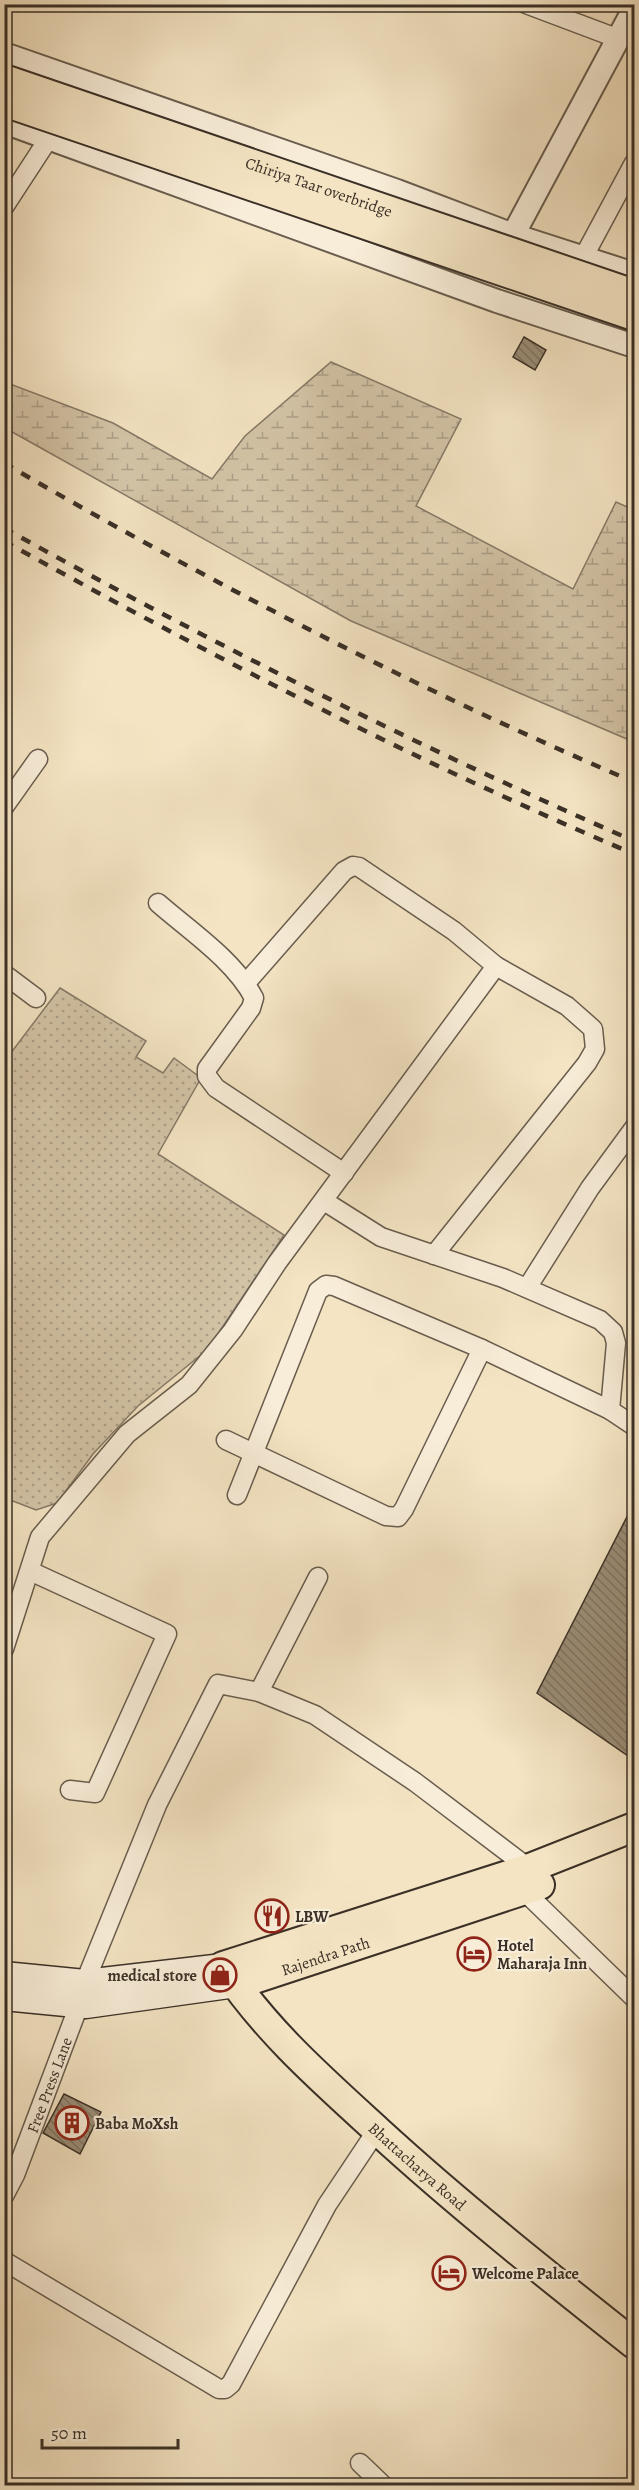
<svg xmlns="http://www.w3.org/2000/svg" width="639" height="2490" font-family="Alegreya,serif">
	<defs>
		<pattern id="grass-dots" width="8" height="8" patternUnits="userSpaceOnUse" patternTransform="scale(1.5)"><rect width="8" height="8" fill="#d4c5a8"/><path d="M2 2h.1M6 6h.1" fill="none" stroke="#ada089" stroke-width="1.8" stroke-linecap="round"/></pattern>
		<pattern id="wetland-marsh" width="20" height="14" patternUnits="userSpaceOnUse" patternTransform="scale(1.5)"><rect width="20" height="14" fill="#d4c5a8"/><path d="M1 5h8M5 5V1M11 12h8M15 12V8" fill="none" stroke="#ada089"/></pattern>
		<pattern id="building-back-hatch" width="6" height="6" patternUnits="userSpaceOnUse" patternTransform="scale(1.5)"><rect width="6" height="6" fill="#9b8e78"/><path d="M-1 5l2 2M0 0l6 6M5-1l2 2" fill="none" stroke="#7f7462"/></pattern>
	</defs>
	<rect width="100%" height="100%" fill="#f4e4c3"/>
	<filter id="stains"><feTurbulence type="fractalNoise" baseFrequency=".00333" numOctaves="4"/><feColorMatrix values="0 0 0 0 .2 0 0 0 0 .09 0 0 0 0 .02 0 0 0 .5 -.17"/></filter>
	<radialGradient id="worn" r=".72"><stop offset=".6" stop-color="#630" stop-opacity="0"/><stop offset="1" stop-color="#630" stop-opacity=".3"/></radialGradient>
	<path fill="url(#grass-dots)" stroke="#877a68" stroke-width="1.5" d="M60,988L146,1041L136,1057L163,1073L174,1058L201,1078L158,1154L284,1235L207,1350L138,1406L93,1454L57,1503L36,1510L5,1498L4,1062Z"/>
	<path fill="url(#wetland-marsh)" stroke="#877a68" stroke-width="1.5" d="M331,362L461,419L416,506L573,589L616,502L634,510V742L351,621L5,428V382L113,423L212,479L245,436Z"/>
	<path fill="url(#building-back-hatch)" stroke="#3a3027" stroke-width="1.5" d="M524,337L546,350L535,370L513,357Z
		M634,1503V1760L537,1693Z
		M64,2094L101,2112L80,2154L43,2133Z"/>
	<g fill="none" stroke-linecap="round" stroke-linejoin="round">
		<g stroke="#685d4e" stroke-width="21">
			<g id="minor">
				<path d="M526,4L619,39"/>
				<path d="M4,207L49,138"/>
				<path d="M583,258L634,163"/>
				<path d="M4,807L38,759"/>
				<path d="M158,903C190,931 234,960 254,998L251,1008L207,1069V1076L216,1088L344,1173"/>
				<path d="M4,974L36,998"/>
				<path d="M246,983L344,871L353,866L359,867L454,931L496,966L567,1006L593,1029L595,1049L587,1063L434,1255"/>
				<path d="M324,1201L381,1237L503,1278L600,1320L613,1332L616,1343L610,1410L634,1426"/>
				<path d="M527,1288L590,1188L634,1128"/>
				<path d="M226,1440L386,1516L398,1517L404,1509L482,1349"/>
				<path d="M237,1495L318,1291L326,1285L334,1286L482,1349L610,1410"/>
				<path d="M30,1571L167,1634L95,1793L70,1790"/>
				<path d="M4,1649L40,1537L127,1434L189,1385L233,1330L277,1263L496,966"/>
				<path d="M259,1692L318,1577"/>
				<path d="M523,1890L634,1998"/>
				<path d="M85,1982L157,1805L218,1684L259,1692L315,1715L415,1782L535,1873"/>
				<path id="s1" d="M4,2196L15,2175L79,2005"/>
				<path d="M4,2261L219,2389H225L231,2384L327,2205L377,2130"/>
				<path d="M360,2463L384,2486"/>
			</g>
		</g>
		<g stroke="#685d4e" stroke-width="26">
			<path id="tertiary" d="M4,54L397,191L513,235L634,274
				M4,122L497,301L634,346
				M513,235L634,9"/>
		</g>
		<g stroke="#3a3027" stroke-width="27">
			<path id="secondary" d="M4,1974L85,1982L223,1966
				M4,1998L86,2006L236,1985"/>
		</g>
		<g stroke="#3a3027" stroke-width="32">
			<g id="trunk">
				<path id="s2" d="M634,1827L530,1868L223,1966C265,2030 321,2079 378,2131C460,2206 547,2275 634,2344"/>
				<path id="s3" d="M236,1985L540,1885"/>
			</g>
		</g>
		<use href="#minor" stroke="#f8edd8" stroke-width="18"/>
		<use href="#tertiary" stroke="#f8edd8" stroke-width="22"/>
		<use href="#secondary" stroke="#f8edd8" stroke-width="24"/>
		<use href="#trunk" stroke="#f4e4c3" stroke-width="28"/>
		<path stroke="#3a3027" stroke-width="4.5" stroke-dasharray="10 10" stroke-linecap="butt" d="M4,463C207,581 419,690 634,782
			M4,528C209,642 419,747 634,841
			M4,541C209,655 419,763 634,854"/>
		<g stroke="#3a3027" stroke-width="32" stroke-linecap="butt">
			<g id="trunk-bridge">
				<path id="s4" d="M4,79L634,294"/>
				<path d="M4,102L634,316"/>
			</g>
		</g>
		<use href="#trunk-bridge" stroke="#f4e4c3" stroke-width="28"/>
	</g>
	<defs>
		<g id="restaurant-ring" transform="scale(1.725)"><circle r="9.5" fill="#f8edd8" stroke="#8f2418" stroke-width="1.5"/><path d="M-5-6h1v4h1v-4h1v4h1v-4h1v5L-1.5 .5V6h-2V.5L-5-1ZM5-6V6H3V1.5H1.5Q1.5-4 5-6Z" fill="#8f2418"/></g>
		<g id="hotel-ring" transform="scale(1.725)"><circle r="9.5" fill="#f8edd8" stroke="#8f2418" stroke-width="1.5"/><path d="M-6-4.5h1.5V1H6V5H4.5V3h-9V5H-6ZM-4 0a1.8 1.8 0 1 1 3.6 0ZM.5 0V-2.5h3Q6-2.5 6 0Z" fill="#8f2418"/></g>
		<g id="shop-ring" transform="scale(1.725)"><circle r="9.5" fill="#f8edd8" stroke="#8f2418" stroke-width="1.5"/><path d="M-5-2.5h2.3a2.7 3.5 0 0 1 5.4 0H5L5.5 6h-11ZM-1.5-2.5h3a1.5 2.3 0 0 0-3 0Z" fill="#8f2418"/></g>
		<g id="building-ring" transform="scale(1.725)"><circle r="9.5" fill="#f8edd8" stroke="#8f2418" stroke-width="1.5"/><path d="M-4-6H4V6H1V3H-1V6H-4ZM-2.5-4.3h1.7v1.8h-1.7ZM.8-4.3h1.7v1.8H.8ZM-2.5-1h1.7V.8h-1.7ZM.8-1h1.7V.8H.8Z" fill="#8f2418"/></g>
	</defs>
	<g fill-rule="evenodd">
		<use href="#restaurant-ring" x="272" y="1916"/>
		<use href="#hotel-ring" x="474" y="1954"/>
		<use href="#shop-ring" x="220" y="1975"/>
		<use href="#building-ring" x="72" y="2123"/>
		<use href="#hotel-ring" x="449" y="2273"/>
	</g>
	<g text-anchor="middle" stroke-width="4.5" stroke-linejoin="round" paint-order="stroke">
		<g font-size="16" fill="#3a3027" stroke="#f8edd8">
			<text dy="6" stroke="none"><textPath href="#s4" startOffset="333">Chiriya Taar overbridge</textPath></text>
			<text dy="6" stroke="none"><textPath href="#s3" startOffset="94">Rajendra Path</textPath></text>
			<text dy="6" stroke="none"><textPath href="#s1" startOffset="120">Free Press Lane</textPath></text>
			<text dy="6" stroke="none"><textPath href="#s2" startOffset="714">Bhattacharya Road</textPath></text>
		</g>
		<g font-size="16" font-weight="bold" fill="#3a3027" stroke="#f8edd8" text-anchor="start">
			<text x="295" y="1922">LBW</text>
			<text x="497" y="1951">Hotel<tspan x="497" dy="18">Maharaja Inn</tspan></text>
			<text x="197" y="1981" text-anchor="end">medical store</text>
			<text x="95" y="2129">Baba MoXsh</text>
			<text x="472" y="2279">Welcome Palace</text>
		</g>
	</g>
	<rect width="639" height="2490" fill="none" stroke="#f4e4c3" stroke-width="24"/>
	<rect x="6" y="6" width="627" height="2478" fill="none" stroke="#3a3027" stroke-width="3"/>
	<rect x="12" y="12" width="615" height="2466" fill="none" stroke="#3a3027" stroke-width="1.5"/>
	<path d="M42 2439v9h136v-9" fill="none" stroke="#3a3027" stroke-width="3"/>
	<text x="51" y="2439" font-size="18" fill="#3a3027" stroke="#f8edd8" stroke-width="4.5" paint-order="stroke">50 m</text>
	<rect width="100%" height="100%" filter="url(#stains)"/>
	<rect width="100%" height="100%" fill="url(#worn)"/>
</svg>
